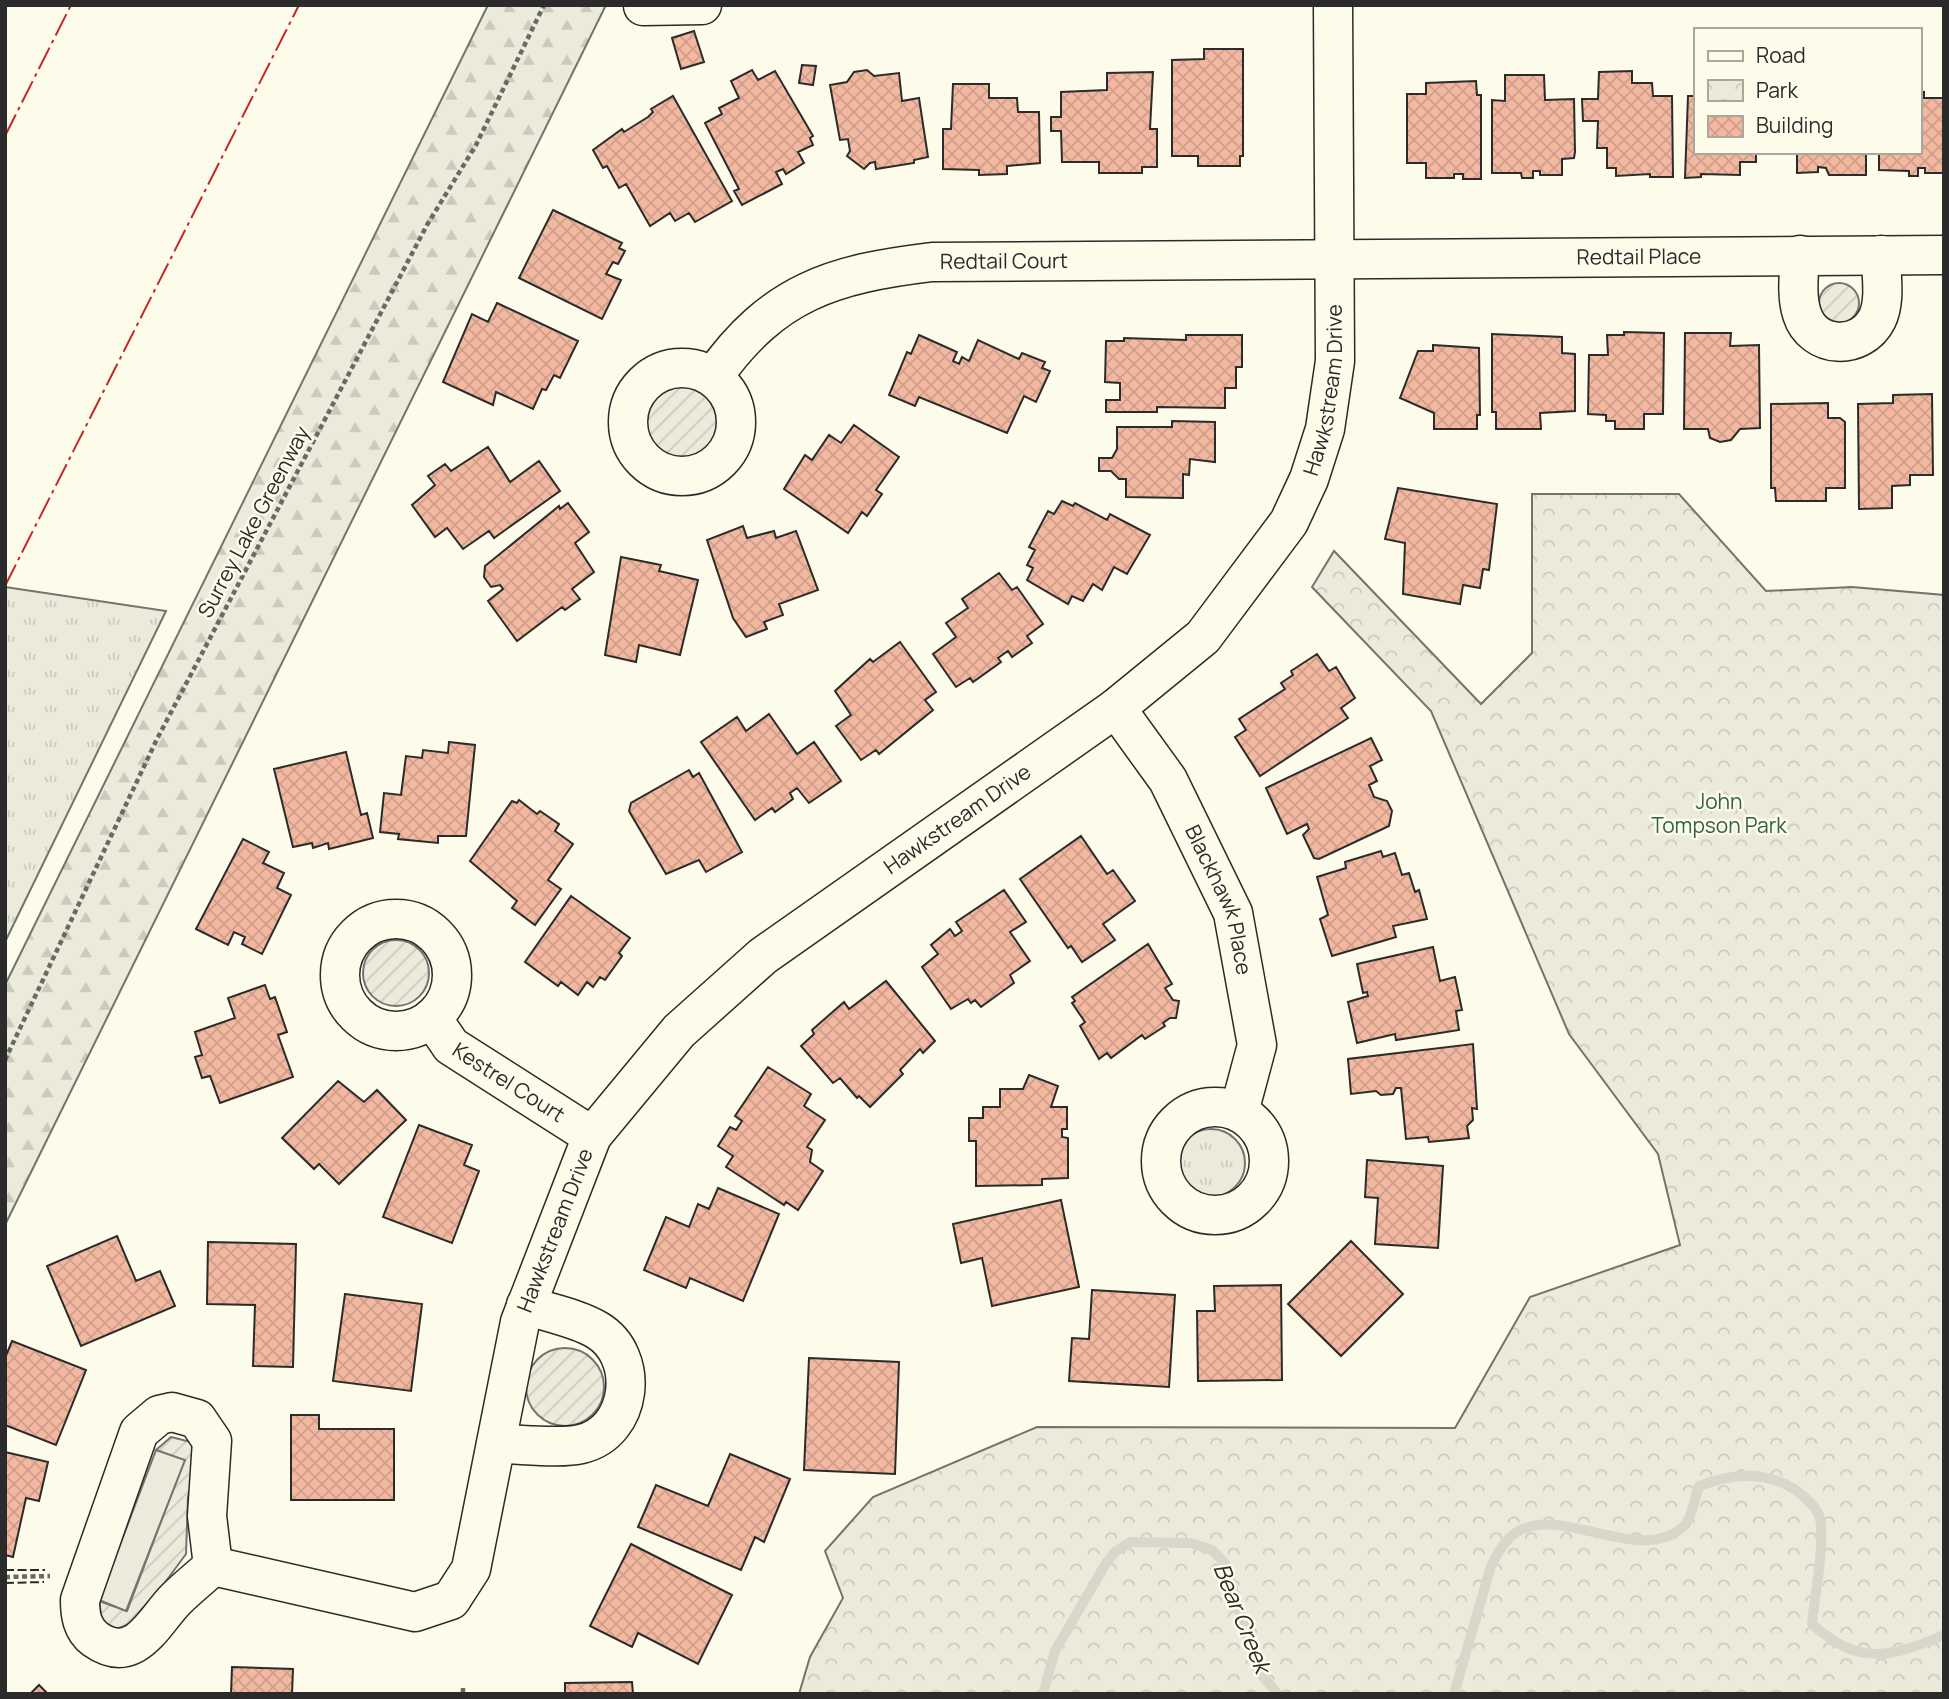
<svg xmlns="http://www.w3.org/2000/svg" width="1949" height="1699" font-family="Manrope,sans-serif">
	<defs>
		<pattern id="grass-tufts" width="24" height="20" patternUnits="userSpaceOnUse" patternTransform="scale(1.75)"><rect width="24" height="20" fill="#ecebdb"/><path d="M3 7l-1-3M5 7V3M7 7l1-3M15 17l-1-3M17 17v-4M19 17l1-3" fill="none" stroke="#cbcabc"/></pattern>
		<pattern id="forest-firs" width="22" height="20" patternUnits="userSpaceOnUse" patternTransform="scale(1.75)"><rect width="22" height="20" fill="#ecebdb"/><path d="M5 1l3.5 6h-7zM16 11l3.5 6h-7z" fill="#cbcabc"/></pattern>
		<pattern id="park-crowns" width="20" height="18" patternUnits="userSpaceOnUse" patternTransform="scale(1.75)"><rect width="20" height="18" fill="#ecebdb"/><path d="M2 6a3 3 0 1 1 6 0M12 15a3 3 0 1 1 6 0" fill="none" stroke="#cbcabc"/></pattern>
		<pattern id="garden-furrows" width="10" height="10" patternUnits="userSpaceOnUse" patternTransform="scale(1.75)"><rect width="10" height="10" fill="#ecebdb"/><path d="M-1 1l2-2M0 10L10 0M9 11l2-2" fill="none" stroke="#cbcabc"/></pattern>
		<pattern id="building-cross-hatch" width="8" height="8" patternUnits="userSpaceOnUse" patternTransform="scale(1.75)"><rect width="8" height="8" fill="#f2b8a0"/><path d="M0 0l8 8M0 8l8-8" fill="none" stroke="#d09e8a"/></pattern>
	</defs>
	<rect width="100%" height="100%" fill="#fdfbea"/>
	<path fill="url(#grass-tufts)" stroke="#74746e" stroke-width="2" d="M5,587L166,611L5,942Z
		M1177 1163a34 34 0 1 1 68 0a34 34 0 1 1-68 0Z"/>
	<path fill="url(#forest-firs)" stroke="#74746e" stroke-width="2" d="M488,5H606L5,1225V985Z"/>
	<path fill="url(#park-crowns)" stroke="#74746e" stroke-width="2" d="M1532,494H1679L1766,591L1852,587L1944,595V1694H799L810,1657L843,1598L825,1551L873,1497L1037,1427L1455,1428L1530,1297L1680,1245L1658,1154L1569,1034L1431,711L1312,587L1334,551L1481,704L1532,653Z"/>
	<path fill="url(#garden-furrows)" stroke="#74746e" stroke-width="2" d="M1819 303a20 20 0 1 1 40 0a20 20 0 1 1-40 0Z
		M643 423a37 37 0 1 1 74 0a37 37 0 1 1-74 0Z
		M363 973a33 33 0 1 1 66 0a33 33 0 1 1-66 0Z
		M526 1387a39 39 0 1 1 78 0a39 39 0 1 1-78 0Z
		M171,1437L191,1442L198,1460L188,1497L186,1554L135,1623L115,1629L102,1621L99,1601L127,1611L184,1461L156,1450Z"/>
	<path fill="#eceadb" stroke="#74746e" stroke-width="2" d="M156,1450L185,1460L126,1611L99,1600Z"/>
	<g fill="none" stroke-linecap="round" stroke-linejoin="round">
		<path stroke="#d8d7c9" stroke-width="10" d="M1043,1694L1055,1651L1106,1563L1116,1551L1131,1542L1190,1543L1212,1550L1225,1563L1258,1671L1278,1694
			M1454,1694L1491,1566C1497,1554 1505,1539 1517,1532C1562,1504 1641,1567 1684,1526C1692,1518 1695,1497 1699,1486C1735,1472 1771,1470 1802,1495C1811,1502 1821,1513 1821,1526C1823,1557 1815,1592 1812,1624C1859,1666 1889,1658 1944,1635"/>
	</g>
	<path fill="url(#building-cross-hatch)" stroke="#2b2b2b" stroke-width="2" d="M694,31L704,62L681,69L672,38Z
		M1204,49H1243V156H1240V166H1198V156H1172V60L1204,59Z
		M802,65L816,66L813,85L799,83Z
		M752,70L758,80L775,71L813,136L810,138L813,145L798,152L804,163L786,174L783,169L776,172L782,184L742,205L734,191L739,189L705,123L722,114L719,108L739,98L731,81Z
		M867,70L874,76L899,73L902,101L919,98L928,157L914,160V163L876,169L875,162L870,163L864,169L847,156L850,151L848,139L840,140L830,85L847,82L854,72Z
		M1632,71V83H1652L1653,96H1672L1673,177H1650V174L1616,176V168H1607V148H1597L1598,121H1583L1582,99H1598L1599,72Z
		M1153,72L1150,129H1157V167H1142V173H1099V162H1062L1061,131H1051V117H1061V92L1107,90V73Z
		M1505,75H1544L1545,100L1574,99L1575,152L1574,158L1562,159V175H1540V171H1533V178H1522L1521,173H1492V100L1505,101Z
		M1476,81L1477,95H1481V179H1463V174H1454V178H1426V163H1407V94H1426V83Z
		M953,84H989V98H1017L1018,112H1039L1040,163L1007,166V174L979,175V170L943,169V129H951Z
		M1919,92H1924V98H1944V173H1925V168H1918V176H1909V171L1879,170V152H1919Z
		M673,96L732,201L695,222L689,213L675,221L670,213L650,226L626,184L619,188L607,166L603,168L593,150L622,129L624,132L648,117L653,112L651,109Z
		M1688,96H1695V152H1756V162H1740V175L1701,174V177L1685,178Z
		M1782,152H1866V175H1829L1826,168L1818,167V172L1797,173V154Z
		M553,210L622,243L619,248L625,251L618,264L613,262L606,274L621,280L602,319L519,278Z
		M497,303L578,341L560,378L554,375L546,390L542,389L533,409L496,392L493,405L443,382L472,314L488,322Z
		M1624,332L1664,333L1663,414H1644V429H1615V421H1606V415L1588,414L1589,355H1608L1607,335H1624Z
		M1685,333H1731L1730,346L1759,345L1760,428L1740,429L1731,440L1720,442L1710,438L1708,429H1684Z
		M1492,334L1562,337V353L1575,354V411L1540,413L1541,429H1496V412H1492Z
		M919,335L957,352L953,361L959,364L962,357L969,361L978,340L1019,359L1022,353L1045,362L1042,368L1050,371L1036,402L1024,396L1007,433L919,397L915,406L889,395L907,352L911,354Z
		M1186,335H1242V367H1236V388H1225V408L1157,407V412H1106V400H1120V383L1105,382L1106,341H1124V338L1186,340Z
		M1433,345L1479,348L1480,415H1477V429H1434V413L1400,398L1418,351H1433Z
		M1932,394L1933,475H1910V485L1892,486V508L1859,509L1858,404L1893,403V395Z
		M1828,403V418H1840L1845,422V488H1826V501H1776L1775,488H1771V404Z
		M1172,421L1215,422V462L1190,459L1189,475L1183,474V498L1126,497V479H1119L1111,471H1099V458H1112L1117,449V427H1172Z
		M854,425L899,457L876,490L882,494L867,516L862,512L848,533L784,489L805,455L812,460L829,435L841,443Z
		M488,447L510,482L539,461L560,491L494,538L489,531L463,549L447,528L435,537L412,505L435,485L428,476L445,464L451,471Z
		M1398,488L1497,504L1489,570L1483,569L1480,588L1463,585L1460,604L1403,594L1405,543L1385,539Z
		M1062,501L1073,506L1075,503L1107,520L1110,514L1150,535L1127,574L1114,567L1102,590L1093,584L1083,601L1072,596L1068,604L1027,580L1033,568L1027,565L1035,550L1029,547L1048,511L1054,514Z
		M568,503L589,532L575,543L594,572L572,589L580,599L565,610L562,607L517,641L488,601L503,589L500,585L491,587L484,577L485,566L559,506L560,509Z
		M743,526L747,538L774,531L776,538L796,531L818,590L779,604L783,615L764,622L767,629L746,637L733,618L707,540Z
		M621,557L661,565L659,571L698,580L680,655L639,645L636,662L605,655Z
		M999,573L1012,590L1017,587L1043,624L1027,636L1032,643L1012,657L1008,651L998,658L1001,662L973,682L970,678L956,687L933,654L956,637L946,623L968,608L962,599Z
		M900,642L936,692L925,700L933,710L879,754L876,750L861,760L836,726L851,715L835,691L870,659L873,662Z
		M1317,654L1329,671L1336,667L1355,698L1341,708L1348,718L1260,776L1235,737L1246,730L1239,719L1285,689L1281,683L1293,675L1291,671Z
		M769,714L797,754L814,742L841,781L809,803L797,788L790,793L793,799L775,812L772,808L755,820L701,742L737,717L746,731Z
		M1371,738L1382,760L1370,766L1377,781L1369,785L1374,797L1387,801L1392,811L1389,826L1319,859L1314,858L1303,835L1309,829L1307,824L1287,834L1266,788Z
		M449,742L475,745L466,836H438V843L398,839L399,834L380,832L384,793L401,795L406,756L422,758L423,750L448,753Z
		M346,752L361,815L367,813L373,838L329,849L328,843L313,848L312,843L293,847L274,769Z
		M689,770L693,777L699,773L742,852L706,872L699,860L666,874L629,811L631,803Z
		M519,800L537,814L540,811L559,824L555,831L573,844L548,880L561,889L535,925L512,908L517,901L470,861L512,801L517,803Z
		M1081,836L1107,874L1113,870L1135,901L1103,924L1115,940L1082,962L1071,946L1068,948L1020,879Z
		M243,839L269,852L263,863L284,873L277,888L291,895L262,954L242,944L245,937L234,932L228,945L196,929Z
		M1381,851L1383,857L1395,853L1402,875L1409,873L1415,892L1419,890L1427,919L1393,926L1396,937L1332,956L1320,919L1328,915L1317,877L1346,868L1345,862Z
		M1004,890L1026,922L1010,932L1030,961L1010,975L1014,983L981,1007L975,1000L971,1003L968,999L951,1009L922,967L938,954L931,945L950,929L955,936L962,931L956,922Z
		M571,896L630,938L619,953L622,956L605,980L600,977L593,987L587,982L578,995L561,982L558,986L525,962Z
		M1148,944L1172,984L1165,988L1173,1000L1179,1001L1176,1018H1170L1163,1023L1165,1026L1145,1039L1142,1035L1111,1058L1107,1053L1099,1059L1080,1026L1085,1022L1072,1003L1075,1001L1072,997Z
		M1433,947L1440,981L1455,977L1462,1010L1456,1011L1459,1030L1396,1040L1395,1034L1357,1043L1348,1002L1368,996L1367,992L1363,993L1357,964Z
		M886,981L935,1041L923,1053L920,1049L900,1070L903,1074L870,1107L859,1096L857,1098L840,1078L833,1083L801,1046L814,1034L812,1030L844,1002L849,1009Z
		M265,985L270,999L275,997L287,1032L278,1035L293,1077L220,1103L210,1076L202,1078L195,1057L202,1055L195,1032L235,1018L228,998Z
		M1473,1044L1477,1109L1472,1108L1473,1120L1467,1126L1469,1138L1429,1142L1428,1137L1406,1139L1401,1088H1396L1393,1094L1381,1095L1376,1091L1351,1094L1348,1059Z
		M768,1067L811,1094L804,1106L825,1120L807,1147L812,1150L810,1162L823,1171L798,1210L786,1202L784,1205L726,1167L733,1156L718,1146L730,1127L736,1130L742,1121L735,1116Z
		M1029,1075L1058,1086L1051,1107H1067V1129H1062V1137L1068,1138V1178L1042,1179V1185L976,1186V1141H969V1118H983V1107H1000V1089H1023Z
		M338,1081L364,1102L377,1090L406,1120L339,1184L319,1164L314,1169L282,1138Z
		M419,1125L472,1145L464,1165L479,1171L452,1243L383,1217Z
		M1367,1160L1443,1166L1438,1248L1375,1244L1378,1198L1365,1197Z
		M718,1188L779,1214L743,1301L690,1278L686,1288L644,1270L666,1217L689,1227L698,1204L709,1209Z
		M1061,1200L1079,1287L992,1306L982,1258L961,1263L953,1224Z
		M117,1236L136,1281L160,1271L175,1306L81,1346L47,1266Z
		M1351,1241L1403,1294L1341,1356L1288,1304Z
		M208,1242L296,1244L293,1367L253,1366L255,1305L207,1304Z
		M1281,1285L1282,1380L1198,1381L1197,1311H1215L1214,1286Z
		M1092,1290L1175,1295L1169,1387L1069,1381L1072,1338L1089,1339Z
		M345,1294L422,1304L411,1391L333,1381Z
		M12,1341L86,1370L56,1445L5,1425V1358Z
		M809,1358L899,1362L895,1474L804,1470Z
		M291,1415H319V1429H394V1500H291Z
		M5,1452L48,1462L39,1501L26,1498L13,1557L5,1555Z
		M730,1454L790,1479L764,1542L755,1537L741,1570L638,1527L656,1485L708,1506Z
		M631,1544L732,1595L698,1664L638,1633L632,1647L590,1626Z
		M232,1667L293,1669L292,1694H231Z
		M632,1682L633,1694H565V1683Z
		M39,1685L48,1694H30Z"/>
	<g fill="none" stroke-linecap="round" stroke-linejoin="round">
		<g stroke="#2b2b2b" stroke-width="41">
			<g id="minor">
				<path d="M643,6L702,5"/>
				<path d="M1800,255C1799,274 1796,296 1802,314C1813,349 1861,351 1877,319C1886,301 1881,275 1881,255"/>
				<circle cx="682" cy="422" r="54"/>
				<path id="s1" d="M713,377C773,292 832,274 932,262L1944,255"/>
				<path id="s2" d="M1116,708L1168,780L1233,913L1257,1045L1239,1112"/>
				<circle cx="396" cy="975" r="56"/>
				<path id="s3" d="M432,1018L451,1046L592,1136"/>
				<circle cx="1215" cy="1161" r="54"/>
				<path d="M172,1412L197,1419L212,1441L207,1516L213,1566C201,1577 188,1587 176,1599C154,1621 135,1667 95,1639C82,1629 80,1615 80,1600L139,1432L159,1415Z"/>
				<path d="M496,1444C519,1444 561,1449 581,1444C633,1432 641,1356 597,1330C577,1318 548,1313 526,1305"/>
				<path id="s4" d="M213,1566L415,1612L451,1600L471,1569L520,1322L592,1136L679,1031L763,956L1116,708L1203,637L1289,522L1309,479L1325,429L1335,361L1333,5"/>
			</g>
		</g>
		<path stroke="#6a6964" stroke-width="4.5" stroke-dasharray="5 3.5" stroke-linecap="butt" d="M5,1060L157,739L427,225L476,145L544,5
			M5,1577L50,1576
			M463,1688V1694"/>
		<use href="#minor" stroke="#fdfbea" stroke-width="38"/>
		<path stroke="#2b2b2b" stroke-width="2" stroke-dasharray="9 3.5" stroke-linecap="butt" d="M5,1570H45
			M5,1583L44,1582"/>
		<path stroke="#c62828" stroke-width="2" stroke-dasharray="24 5 3.5 5" stroke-linecap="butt" d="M5,136L71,5
			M5,586L299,5"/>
	</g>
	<g text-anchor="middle" stroke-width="5" stroke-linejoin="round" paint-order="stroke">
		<g font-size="21" fill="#2b2b2b" stroke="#fdfbea">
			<text dy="7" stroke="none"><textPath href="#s1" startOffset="964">Redtail Place</textPath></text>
			<text dy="7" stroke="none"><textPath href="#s1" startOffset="329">Redtail Court</textPath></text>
			<text dy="7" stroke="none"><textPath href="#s4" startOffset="1808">Hawkstream Drive</textPath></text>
			<text transform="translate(254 522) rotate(-62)" y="7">Surrey Lake Greenway</text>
			<text dy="7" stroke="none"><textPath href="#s4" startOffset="1220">Hawkstream Drive</textPath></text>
			<text dy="7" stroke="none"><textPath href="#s2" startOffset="220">Blackhawk Place</textPath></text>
			<text dy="7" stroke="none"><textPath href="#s3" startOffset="102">Kestrel Court</textPath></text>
			<text dy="7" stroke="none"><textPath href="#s4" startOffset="632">Hawkstream Drive</textPath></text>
		</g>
		<g font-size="21" fill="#34623c" stroke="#fdfbea">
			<text x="1719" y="809">John<tspan x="1719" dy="24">Tompson Park</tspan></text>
		</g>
		<g font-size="23" font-style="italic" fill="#2b2b2b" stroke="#fdfbea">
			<text transform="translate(1242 1618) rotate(68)" y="8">Bear Creek</text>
		</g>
	</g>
	<rect width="1949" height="1699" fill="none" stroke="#2b2b2b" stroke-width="14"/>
	<rect x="1694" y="28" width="228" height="126" fill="#fdfbea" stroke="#a9a89e" stroke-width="2"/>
	<rect x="1708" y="51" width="35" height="10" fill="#fdfbea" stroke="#a9a89e" stroke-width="2"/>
	<text x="1756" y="63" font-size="21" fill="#2b2b2b">Road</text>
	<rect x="1708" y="80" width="35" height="21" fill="url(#park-crowns)" stroke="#a9a89e" stroke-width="2"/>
	<text x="1756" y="98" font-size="21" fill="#2b2b2b">Park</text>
	<rect x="1708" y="116" width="35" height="21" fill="url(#building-cross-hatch)" stroke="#a9a89e" stroke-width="2"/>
	<text x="1756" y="133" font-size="21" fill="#2b2b2b">Building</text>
</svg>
